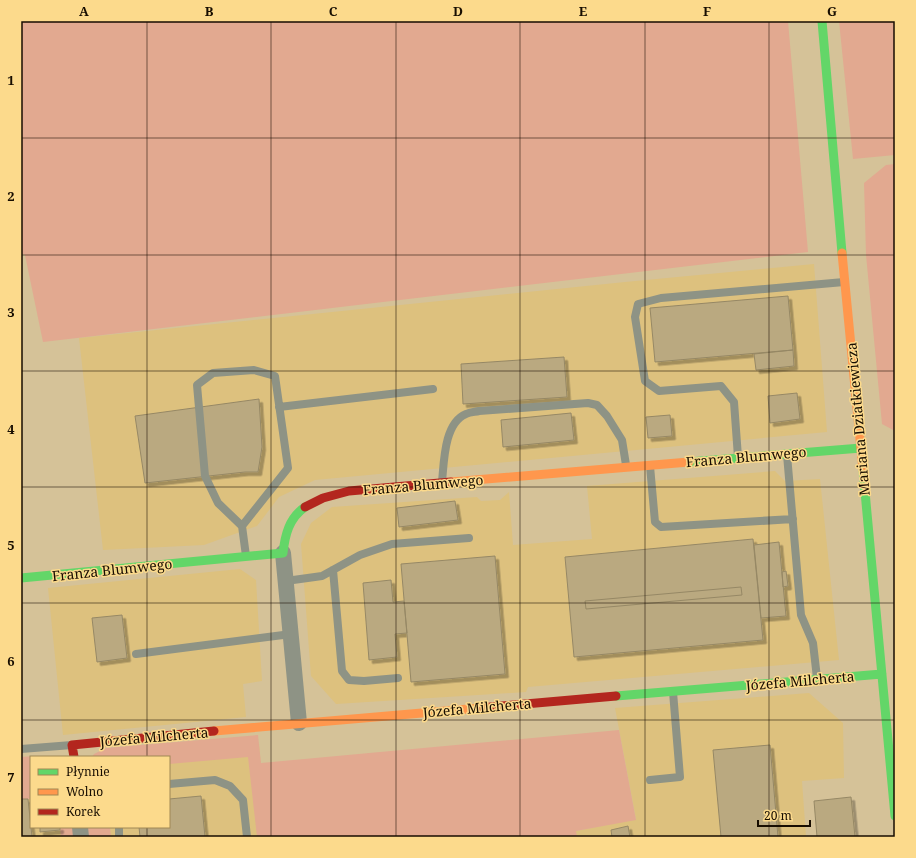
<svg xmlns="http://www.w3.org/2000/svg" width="916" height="858" font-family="'Noto Serif',serif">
	<defs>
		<filter id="shadow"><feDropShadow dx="3.5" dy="3.5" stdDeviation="0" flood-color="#0004"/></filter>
	</defs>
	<rect width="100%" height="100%" fill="#d5c298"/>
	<path fill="#ddc17e" d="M814,264L827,432L315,480L279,497L257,526L204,545L103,550L79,338L625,282Z
		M775,471L785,481L820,479L839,660L528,687L526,692L336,704L311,676L301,544L311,523L332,507L477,497L481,501L500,500L509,492L513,545L592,539L587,486Z
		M240,569L256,580L262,681L243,684L246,717L63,735L48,588Z
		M809,693L843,723L844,778L802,781L806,837H554L576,831L636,819L615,708Z
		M259,744L267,837H95L94,827H169V757Z
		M31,764V827H73L74,837H21V765Z"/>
	<path fill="#e2a990" d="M21,21H788L808,252L43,342L25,255L21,253Z
		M839,21H895V155L853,159Z
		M895,164V431L882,424L866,255L864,183L886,165Z
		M619,730L636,820L576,831L577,837H257L248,757L169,764V757H92L94,754L106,748L258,735L261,763Z
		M35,756L44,757H31V799H21V757Z
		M60,827H76V837H61Z
		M85,827H110L111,837H86Z"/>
	<path fill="#baa980" stroke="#968865" filter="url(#shadow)" d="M788,296L793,350L655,362L650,308Z
		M793,350L794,366L756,370L754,354Z
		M564,357L567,397L463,404L461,364Z
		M797,393L800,419L770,423L768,396Z
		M259,399L262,447L258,472H245L145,483L135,416Z
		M571,413L574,440L503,447L501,420Z
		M670,415L672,436L648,438L646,417Z
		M455,501L458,520L399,527L397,508Z
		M753,539L763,640L574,657L565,557Z
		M779,542L786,616L761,618L754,545Z
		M495,556L505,674L411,682L401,564Z
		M786,571L788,586L783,587L782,572Z
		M391,580L393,602L404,601L407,633L395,634L397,657L369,660L363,583Z
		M741,587L742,595L586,609L585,601Z
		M122,615L127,658L97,662L92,618Z
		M770,745L778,837H721L713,750Z
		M201,796L205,837H140L139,827H169V799Z
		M851,797L855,837H817L814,801Z
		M21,799H28L32,837H21Z
		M628,826L630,837H612L611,830Z
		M40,827H60V830L40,832Z"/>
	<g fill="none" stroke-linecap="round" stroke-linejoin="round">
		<path stroke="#8e9385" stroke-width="8" d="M279,407L433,389
			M787,455L801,615L813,643L817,678
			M738,457L734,402L721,386L659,391L645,381L635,317L638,304L661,298L844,282
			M650,466L655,522L661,527L793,519
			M442,482C444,462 444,423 466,414C470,412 475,412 479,411L588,403L597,405L607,416L622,440L626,465
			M242,526L218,503L205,476L197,385L213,373L254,370L275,376L288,468L242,526L246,556
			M333,570L342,671L349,680L364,681L398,678
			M286,581L322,576L360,555L392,544L469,538
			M136,654L291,634
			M21,749L72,745
			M650,780L680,777L673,692
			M169,784L215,780L230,786L243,800L247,837
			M119,827V837"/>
		<path stroke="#8e9385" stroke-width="16" d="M283,553L299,723
			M80,827L81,837"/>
		<path stroke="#63d668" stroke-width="9" d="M822,21L842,253
			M689,462L861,448
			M863,470L895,816
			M21,578L283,553C285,535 289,518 305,507
			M616,696L882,674"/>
		<path stroke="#ff974d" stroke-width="9" d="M842,253L863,470
			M451,482L689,462
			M214,731L480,708"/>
		<path stroke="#b3261e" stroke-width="9" d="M305,507L323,498L349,491L451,482
			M480,708L616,696
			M74,757L72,745L214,731"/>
	</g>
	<path fill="none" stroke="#170d00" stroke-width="1" stroke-opacity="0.55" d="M147,21V757M271,21V837M396,21V837M520,21V837M645,21V837M769,21V837M21,138H895M21,255H895M21,371H895M21,487H895M21,603H895M21,720H895M147,827V837"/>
	<g text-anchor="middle" stroke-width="3" stroke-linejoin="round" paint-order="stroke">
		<g font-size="14" fill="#170d00" stroke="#fcda8c">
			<text transform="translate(858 419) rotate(-95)" y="5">Mariana Dziatkiewicza</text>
			<text transform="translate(746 457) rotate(-5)" y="5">Franza Blumwego</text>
			<text transform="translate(423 485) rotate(-5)" y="5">Franza Blumwego</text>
			<text transform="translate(112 570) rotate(-6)" y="5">Franza Blumwego</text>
			<text transform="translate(800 681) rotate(-5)" y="5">Józefa Milcherta</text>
			<text transform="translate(477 708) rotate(-5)" y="5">Józefa Milcherta</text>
			<text transform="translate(154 737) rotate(-5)" y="5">Józefa Milcherta</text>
		</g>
	</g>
	<rect width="916" height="858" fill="none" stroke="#fcda8c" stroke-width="44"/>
	<rect x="30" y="756" width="140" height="72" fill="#fcda8c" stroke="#a08854"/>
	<rect x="38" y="769" width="20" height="6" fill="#63d668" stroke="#a08854"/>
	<text x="66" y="776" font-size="12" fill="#170d00">Płynnie</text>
	<rect x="38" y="789" width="20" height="6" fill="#ff974d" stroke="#a08854"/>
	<text x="66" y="796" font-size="12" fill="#170d00">Wolno</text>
	<rect x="38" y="809" width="20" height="6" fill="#b3261e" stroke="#a08854"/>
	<text x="66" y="816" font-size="12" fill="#170d00">Korek</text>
	<path d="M758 820v6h52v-6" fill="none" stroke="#170d00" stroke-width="2"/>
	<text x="764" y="820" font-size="12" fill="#170d00" stroke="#fcda8c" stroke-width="3" paint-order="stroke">20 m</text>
	<rect x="22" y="22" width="872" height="814" fill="none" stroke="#170d00" stroke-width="1.5"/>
	<g font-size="13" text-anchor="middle" font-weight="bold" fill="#170d00">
		<text x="84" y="16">A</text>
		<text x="209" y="16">B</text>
		<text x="333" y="16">C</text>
		<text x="458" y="16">D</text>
		<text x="583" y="16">E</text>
		<text x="707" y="16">F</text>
		<text x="832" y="16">G</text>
		<text x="11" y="85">1</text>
		<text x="11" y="201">2</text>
		<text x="11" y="317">3</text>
		<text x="11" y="434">4</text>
		<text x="11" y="550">5</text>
		<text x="11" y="666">6</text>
		<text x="11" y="782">7</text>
	</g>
</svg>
